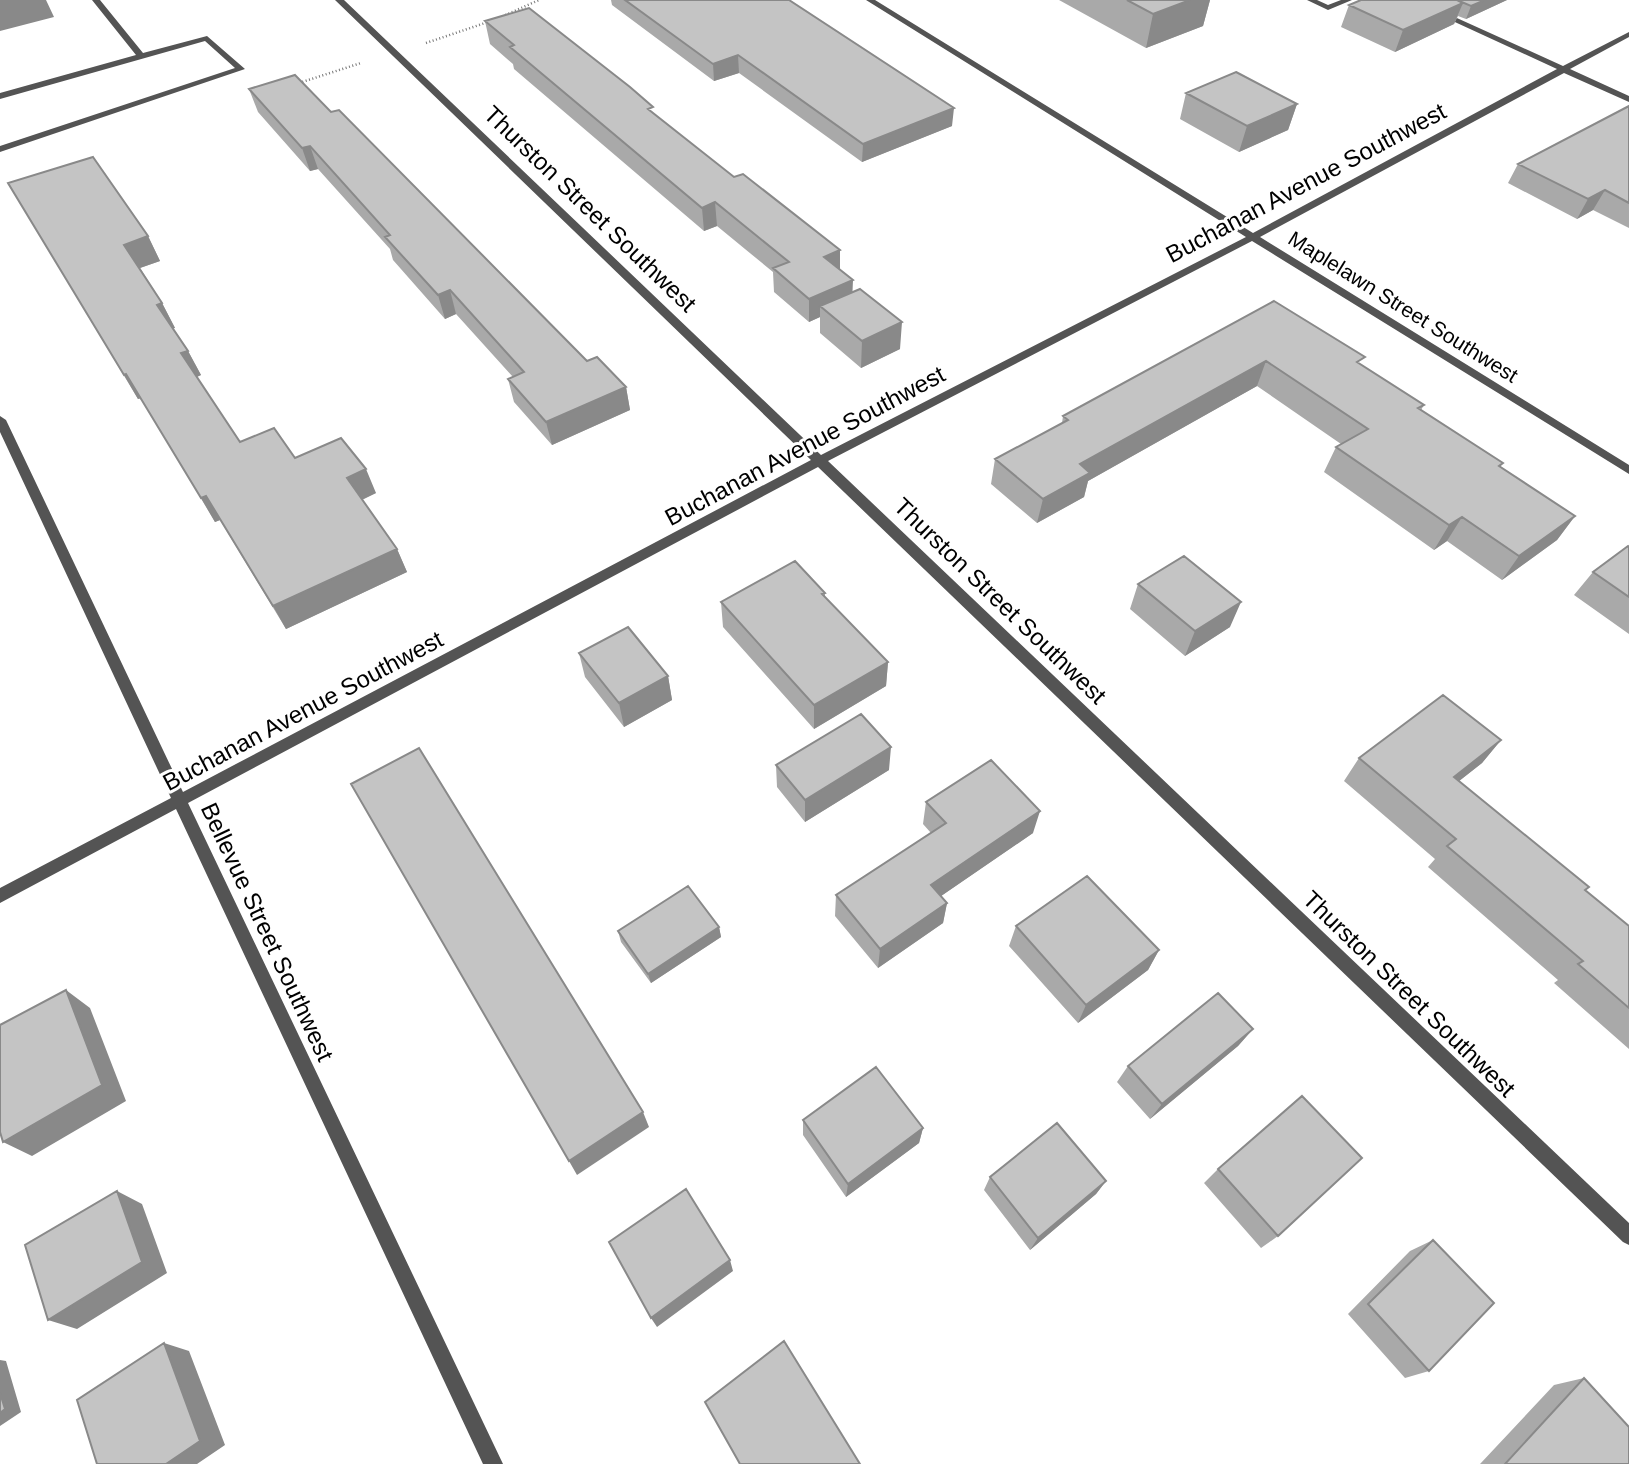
<svg xmlns="http://www.w3.org/2000/svg" width="1629" height="1464" font-family="Arial,sans-serif">
	<rect width="100%" height="100%" fill="#fff"/>
	<g fill="none" stroke-linecap="round" stroke-linejoin="round">
		<path stroke="#767676" stroke-width="2.5" stroke-dasharray="1 2.5" stroke-linecap="butt" d="M499,18L539,0
			M426,43L491,21
			M299,83L361,63"/>
		<path fill="#545454" fill-rule="evenodd" d="M92,0H100L143,53L207,36L245,69L0,152V146L235,68L205,41L0,99V93L136,55Z
			M1307,0H1317L1328,5L1341,0H1352L1328,10Z"/>
		<path fill="#545454" fill-rule="evenodd" d="M335,0H344L821,455L1246,237L866,0H875L1253,233L1557,69L1407,0H1417L1563,66L1629,32V37L1570,69L1629,96V102L1564,73L1260,237L1629,465V474L1252,241L828,461L1629,1223V1245L1623,1242L818,467L188,803L503,1464H483L176,809L0,903V888L171,798L0,432V416L6,420L183,792L811,460Z"/>
	</g>
	<path fill="#a9a9a9" d="M611,0H789L952,126L862,162L739,73L714,81L612,5Z
		M1059,0H1210L1203,26L1146,48Z
		M1361,0H1507L1466,19L1458,16L1454,24L1395,52L1341,27L1349,5Z
		M485,21L654,114L840,269L852,292L900,349L861,368L820,333V317L809,322L774,292L773,272L717,226L704,231L514,69L513,64L490,44Z
		M249,89L331,112L587,361L626,387L630,410L552,445L514,402L508,379L513,377L456,314L445,319L393,260L390,249L318,169L310,171L258,112Z
		M1186,93L1297,104L1288,130L1239,152L1180,119Z
		M1629,106V228L1593,210L1577,219L1508,183L1518,164Z
		M8,183L148,236L160,261L140,268L162,303L175,328H173L188,351L201,375L197,377L240,442L295,458L376,493L362,500L397,549L407,572L286,629L220,520L215,522L141,398L138,399Z
		M1274,301L1361,365L1424,405L1421,410L1503,463L1500,467L1575,516L1557,540L1502,580L1447,541L1434,550L1324,472L1336,447L1341,444L1257,386L1088,481L1084,497L1037,523L991,484L995,459L1062,423L1063,416Z
		M1629,547V634L1574,595L1593,572Z
		M1138,584L1230,627L1185,656L1130,609Z
		M825,593V598L888,662L886,686L814,729L723,627L721,602Z
		M579,653L668,676L672,700L624,727L585,677Z
		M1501,740L1482,763L1459,781L1585,890L1629,926V1049L1554,983L1558,980L1428,867L1435,859L1344,781L1359,758Z
		M776,765L889,770L805,822L777,787Z
		M926,802L1033,833L941,896L947,903L943,923L878,968L835,916L836,895L931,833L923,824Z
		M1016,926L1159,950L1148,970L1078,1023L1009,946Z
		M719,927L721,937L651,983L621,942L618,931Z
		M1253,1029L1238,1046L1150,1119L1117,1082L1128,1066Z
		M803,1120L923,1128L919,1143L846,1197L803,1135Z
		M1218,1169L1278,1236L1261,1248L1204,1183Z
		M990,1177L1106,1181L1096,1194L1030,1250L984,1190Z
		M1433,1240L1429,1371L1405,1378L1348,1314L1410,1251Z
		M1584,1378L1629,1464H1480L1554,1385Z"/>
	<path fill="#898989" d="M0,0H46L54,17L0,31Z
		M1190,0H1210L1203,26L1146,48L1153,14Z
		M1485,0H1507L1466,19L1471,6Z
		M1463,3L1454,24L1395,52L1403,30Z
		M738,55L739,73L714,81L713,64Z
		M1297,104L1288,130L1239,152L1247,126Z
		M954,108L952,126L862,162L863,144Z
		M310,146L318,169L310,171L302,148Z
		M1605,190L1593,210L1577,219L1588,199Z
		M715,202L717,226L704,231L702,208Z
		M148,236L160,261L137,269L124,245Z
		M840,250V273L824,257Z
		M853,280L852,303L820,306V317L809,322V299Z
		M450,290L456,314L445,319L438,295Z
		M162,303L175,328L170,329L157,305Z
		M902,322L900,349L861,368L862,341Z
		M188,351L201,375L194,378L181,353Z
		M1266,361L1257,386L1088,481L1084,497L1037,523L1043,499L1080,464Z
		M126,374L141,398L138,399L124,375Z
		M626,387L630,410L552,445L546,422Z
		M366,469L376,493L357,502L347,478Z
		M206,496L220,520L215,522L201,498Z
		M1575,516L1557,540L1502,580L1519,556Z
		M1462,517L1447,541L1434,550L1449,525Z
		M397,549L407,572L286,629L273,606Z
		M1241,602L1230,627L1185,656L1195,631Z
		M888,662L886,686L814,729V705Z
		M668,676L672,700L624,727L619,703Z
		M1501,740L1482,763L1435,800L1454,777Z
		M891,747L889,770L805,822V800Z
		M1040,811L1033,833L928,905L931,885Z
		M947,903L943,923L878,968L880,949Z
		M719,927L721,937L651,983L648,974Z
		M1159,950L1148,970L1078,1023L1086,1005Z
		M66,990L90,1008L126,1101L32,1156L3,1142Z
		M1253,1029L1238,1046L1150,1119L1162,1104Z
		M643,1112L649,1127L577,1175L569,1161Z
		M923,1128L919,1143L846,1197L848,1184Z
		M1106,1181L1096,1194L1030,1250L1038,1238Z
		M117,1191L142,1204L167,1273L77,1329L48,1320Z
		M730,1260L733,1271L657,1327L651,1318Z
		M164,1343L189,1351L225,1445L197,1464H166Z
		M0,1360L6,1361L21,1412L0,1426Z"/>
	<path fill="#c4c4c4" stroke="#898989" stroke-width="2" d="M625,0H789L954,108L863,144L738,55L713,64Z
		M1127,0H1190L1153,14Z
		M1361,0H1457L1463,3L1403,30L1349,5Z
		M1457,0H1485L1471,6Z
		M529,8L630,87L653,107L648,109L734,177L743,174L840,250L824,257L853,280L809,299L773,268L789,262L715,202L702,208L510,47L514,45L485,21Z
		M1236,72L1297,104L1247,126L1186,93Z
		M295,75L331,112L339,110L587,361L597,357L626,387L546,422L508,379L524,372L450,290L438,295L385,237L390,235L310,146L302,148L249,89Z
		M1629,106V203L1605,190L1588,199L1518,164Z
		M93,157L148,236L124,245L162,303L157,305L188,351L181,353L240,442L274,428L295,458L341,438L366,469L347,478L397,549L273,606L206,496L201,498L126,374L124,375L8,183Z
		M860,289L902,322L862,341L820,306Z
		M1274,301L1365,357L1357,362L1424,405L1418,408L1503,463L1499,466L1575,516L1519,556L1462,517L1449,525L1336,447L1368,429L1266,361L1080,464L1090,473L1043,499L995,459L1068,420L1063,416Z
		M1628,546L1629,547V597L1593,572Z
		M1184,556L1241,602L1195,631L1138,584Z
		M795,561L825,593L822,594L888,662L814,705L721,602Z
		M628,627L668,676L619,703L579,653Z
		M1443,695L1501,740L1454,777L1589,887L1585,890L1629,926V1008L1578,964L1583,961L1447,846L1456,839L1359,758Z
		M861,714L891,747L805,800L776,765Z
		M419,748L643,1112L569,1161L351,784Z
		M991,760L1040,811L931,885L947,903L880,949L836,895L946,823L926,802Z
		M1087,876L1159,950L1086,1005L1016,926Z
		M688,886L719,927L648,974L618,931Z
		M66,990L102,1085L3,1142L0,1132V1025Z
		M1218,993L1253,1029L1162,1104L1128,1066Z
		M876,1067L923,1128L848,1184L803,1120Z
		M1302,1096L1362,1158L1278,1236L1218,1169Z
		M1057,1123L1106,1181L1038,1238L990,1177Z
		M686,1189L730,1260L651,1318L609,1242Z
		M117,1191L142,1262L48,1320L25,1245Z
		M1433,1240L1494,1303L1429,1371L1368,1304Z
		M784,1341L860,1464H740L705,1402Z
		M164,1343L200,1441L166,1464H97L77,1400Z
		M1584,1378L1629,1427V1464H1505Z
		M0,1393L5,1409L0,1413Z"/>
	<g text-anchor="middle" stroke-width="6" stroke-linejoin="round" paint-order="stroke">
		<g font-size="21" fill="#000" stroke="#fff">
			<text transform="translate(1403 307) rotate(32)" y="7">Maplelawn Street Southwest</text>
		</g>
		<g font-size="24" fill="#000" stroke="#fff">
			<text transform="translate(1306 183) rotate(-28)" y="8">Buchanan Avenue Southwest</text>
			<text transform="translate(590 209) rotate(44)" y="8">Thurston Street Southwest</text>
			<text transform="translate(805 446) rotate(-28)" y="8">Buchanan Avenue Southwest</text>
			<text transform="translate(1000 601) rotate(44)" y="8">Thurston Street Southwest</text>
			<text transform="translate(303 711) rotate(-28)" y="8">Buchanan Avenue Southwest</text>
			<text transform="translate(267 932) rotate(65)" y="8">Bellevue Street Southwest</text>
			<text transform="translate(1409 994) rotate(44)" y="8">Thurston Street Southwest</text>
		</g>
	</g>
</svg>
